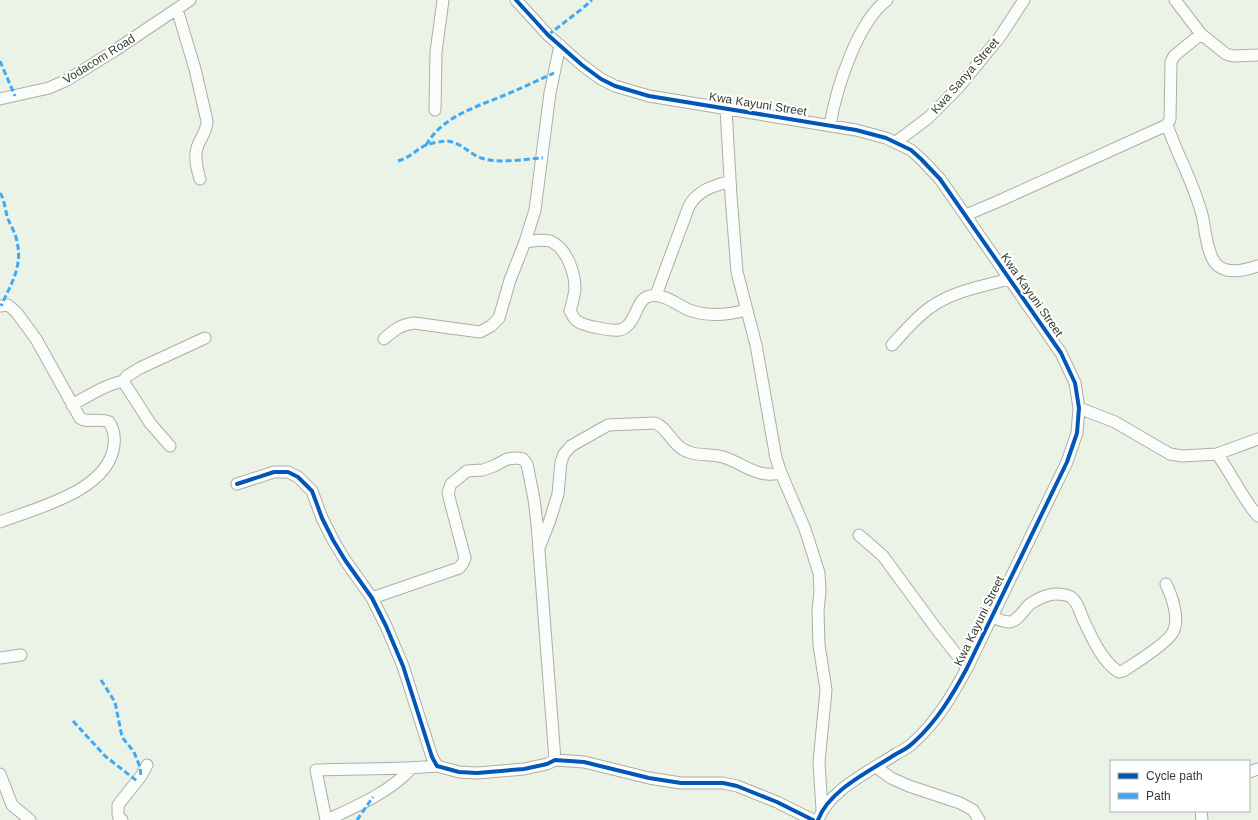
<svg xmlns="http://www.w3.org/2000/svg" width="1258" height="820" font-family="Arial,sans-serif">
	<rect width="100%" height="100%" fill="#ebf3e7"/>
	<g fill="none" stroke-linecap="round" stroke-linejoin="round">
		<g stroke="#a9afa6" stroke-width="13">
			<path id="minor" d="M516,0L548,35L582,65L601,79L615,86L649,96L856,130L886,138L911,150L921,159L940,179L1061,353L1075,383L1079,408L1077,433L1067,462L967,668C952,696 937,721 914,742C909,747 902,751 896,754C870,771 829,790 818,820
				M1175,0L1201,34L1226,54L1233,56L1258,55
				M177,9L195,69L207,121C207,132 200,138 197,148C194,158 197,169 200,179
				M0,99L49,88L67,80L114,51L190,0
				M726,109L731,196L737,272L756,345L776,458L781,473L805,529L819,573L820,591L818,611L819,645L826,690L819,762L822,810
				M435,110L436,52L443,0
				M830,125C836,90 857,22 887,0
				M1167,125C1178,157 1196,187 1203,219C1205,231 1208,257 1217,265C1229,275 1245,270 1258,266
				M896,142L928,118L958,88L999,38L1024,0
				M966,215L999,201L1167,125L1170,119L1171,62L1174,56L1201,34
				M525,242C533,241 542,239 550,241C567,248 575,273 575,289C574,297 572,304 570,311C572,314 574,319 577,321C583,326 611,331 619,330C621,330 625,328 627,326C637,318 637,298 650,296C664,293 677,305 689,310C708,317 728,315 746,310
				M656,295L689,206C698,190 713,186 730,181
				M0,306L8,305L17,313L36,339L80,418C88,424 98,417 109,422C114,429 115,436 114,445C109,491 36,508 0,522
				M384,339C394,330 400,325 414,323L480,332L491,326L499,318L510,280L525,242L535,210L550,93L560,45
				M892,345C904,332 916,317 931,307C953,291 984,286 1009,279
				M123,381L127,376L140,368L205,338
				M72,405C88,396 105,385 123,381L150,423L170,446
				M1079,408L1115,422L1170,454L1182,456L1217,454C1232,474 1241,497 1258,516
				M1217,454L1258,439
				M237,484L274,472H288L298,477L312,491L322,518L333,540L345,560L372,598L386,626L403,666L432,757L437,766L459,772L477,773L524,769L547,764L555,760L584,762L649,778L681,783H723L737,786L777,802L813,820
				M859,535L883,556L935,627L967,668
				M539,548L550,520L558,494L561,462L564,454L571,446L608,425L655,423C666,427 671,441 681,448C693,457 709,453 723,457C743,463 757,479 781,473
				M372,598L459,568L463,563L465,558L450,501L448,493L451,484L467,471L483,470L494,466L507,459L517,458L523,459L527,464L534,499L537,524L555,760
				M992,617C997,619 1004,622 1010,622C1019,620 1024,609 1030,604C1037,599 1048,594 1056,594C1061,594 1067,595 1071,597C1078,602 1080,612 1083,619C1091,636 1102,662 1119,672L1123,671C1134,664 1168,643 1173,632C1180,620 1172,596 1166,584
				M0,658L21,655
				M876,767L891,778L909,786L960,803L973,810L979,820
				M1249,772L1258,769
				M0,774L12,805L30,820
				M1201,811L1202,820
				M122,820L119,818L118,814V805L141,776L147,765
				M326,820L316,770C356,768 397,770 437,766
				M327,820C357,806 388,793 411,769"/>
		</g>
		<use href="#minor" stroke="#fcfdfb" stroke-width="11"/>
		<path stroke="#3fa9f5" stroke-width="3" stroke-dasharray="6 3" stroke-linecap="butt" d="M548,35L583,8L592,0
			M0,61L15,96
			M426,145C443,116 476,107 505,95C522,88 538,80 554,73
			M398,161C409,158 415,151 424,146C430,143 439,142 445,141C460,141 468,153 481,158C500,164 523,159 543,158
			M0,193C5,200 5,211 8,219C11,226 16,234 17,242C23,266 11,284 1,306
			M101,680L115,702L122,737L134,752L140,767L141,776
			M73,721L105,756L137,781
			M357,820L373,797"/>
		<g stroke="#fff" stroke-width="6">
			<path id="cycleway" d="M516,0L548,35L582,65L601,79L615,86L649,96L856,130L886,138L911,150L921,159L940,179L1061,353L1075,383L1079,408L1077,433L1067,462L967,668C952,696 937,721 914,742C909,747 902,751 896,754C870,771 829,790 818,820
				M237,484L274,472H288L298,477L312,491L322,518L333,540L345,560L372,598L386,626L403,666L432,757L437,766L459,772L477,773L524,769L547,764L555,760L584,762L649,778L681,783H723L737,786L777,802L813,820"/>
		</g>
		<use href="#cycleway" stroke="#0057b8" stroke-width="4"/>
	</g>
	<g text-anchor="middle" stroke-width="4" stroke-linejoin="round" paint-order="stroke">
		<g font-size="12" fill="#363c32" stroke="#fff">
			<text transform="translate(99 59) rotate(-32)" y="4">Vodacom Road</text>
			<text transform="translate(965 76) rotate(-49)" y="4">Kwa Sanya Street</text>
			<text transform="translate(758 104) rotate(9)" y="4">Kwa Kayuni Street</text>
			<text transform="translate(1032 295) rotate(55)" y="4">Kwa Kayuni Street</text>
			<text transform="translate(979 621) rotate(-64)" y="4">Kwa Kayuni Street</text>
		</g>
	</g>
	<rect x="1110" y="760" width="140" height="52" fill="#ffffff" stroke="#afb1ad"/>
	<rect x="1118" y="773" width="20" height="6" fill="#0057b8" stroke="#afb1ad"/>
	<text x="1146" y="780" font-size="12" fill="#363c32">Cycle path</text>
	<rect x="1118" y="793" width="20" height="6" fill="#3fa9f5" stroke="#afb1ad"/>
	<text x="1146" y="800" font-size="12" fill="#363c32">Path</text>
</svg>
